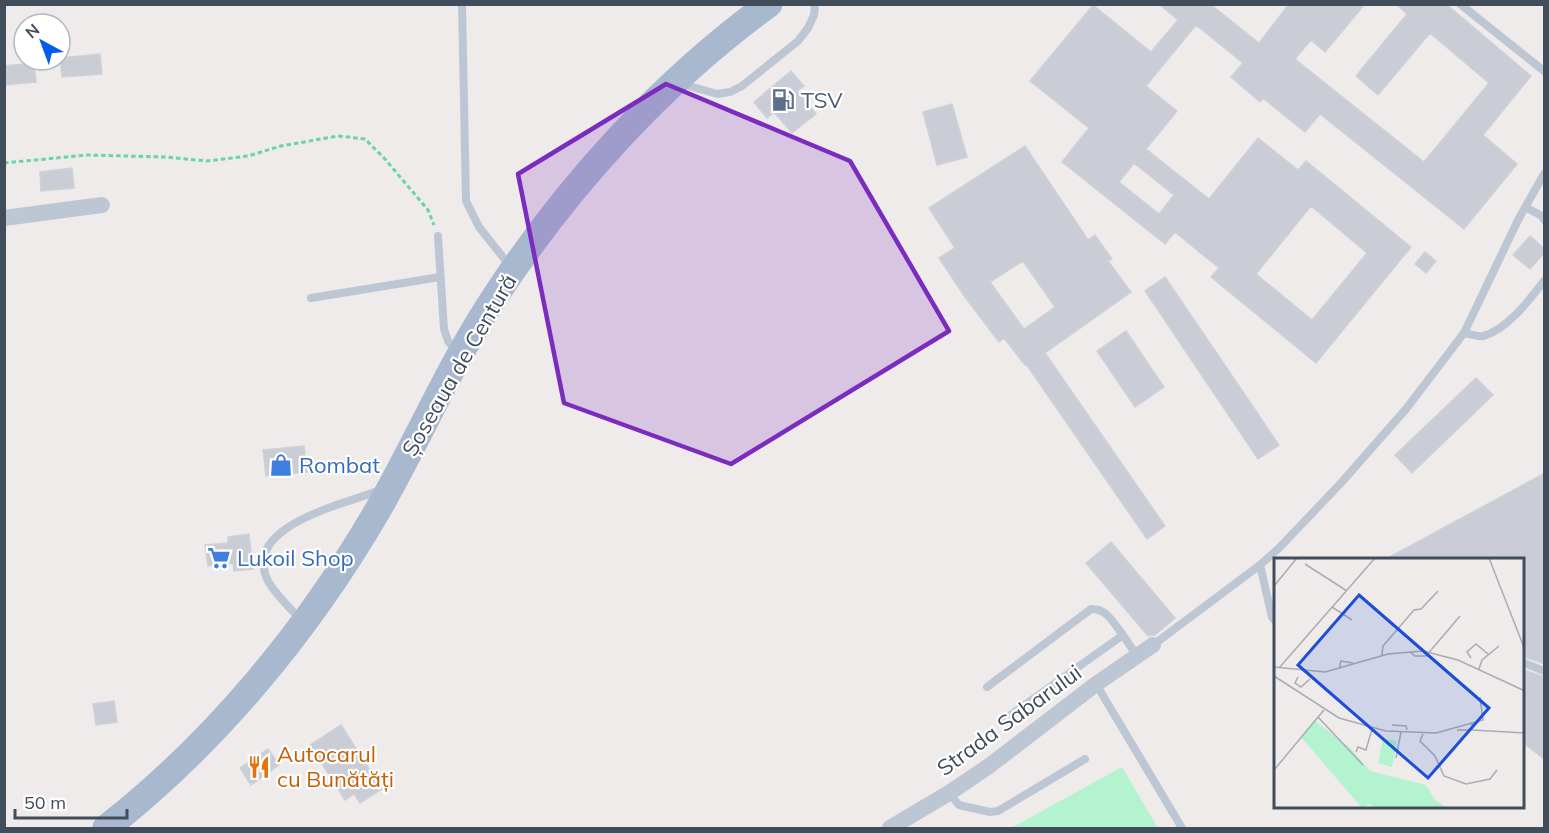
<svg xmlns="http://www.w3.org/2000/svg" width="1549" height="833" font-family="Mulish,sans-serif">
	<rect width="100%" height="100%" fill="#efebeb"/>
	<path fill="#b3f3d0" d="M1122,767L1158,828H1011Z"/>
	<path fill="#cacdd5" stroke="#cfd1d8" stroke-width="1.5" fill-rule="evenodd" d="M1159,4H1210L1259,43L1289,4H1365L1325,52L1311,40L1295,59L1424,162L1489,83L1430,33L1378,95L1356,76L1407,14L1396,4H1446L1531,76L1483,135L1517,164L1464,229L1320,114L1305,132L1263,98L1260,102L1231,77L1243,63L1196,25L1146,86L1177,111L1146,149L1209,199L1258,138L1298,170L1306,161L1411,247L1316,363L1211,277L1219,268L1175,232L1165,244L1062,162L1089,128L1030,81L1093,5L1151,52L1178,20ZM1134,163L1174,195L1159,214L1119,182ZM1311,206L1367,253L1312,320L1256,274Z
		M100,54L102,74L62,77L60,58Z
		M34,63L36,82L4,85V66Z
		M791,71L804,86L797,91L816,114L792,133L774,112L767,118L754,102Z
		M952,104L967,157L937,165L923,112Z
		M1025,146L1088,240L1095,235L1112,259L1108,261L1131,292L1045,353L1165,526L1147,539L1026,364L1025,365L1004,338L999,342L965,297L939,258L955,248L929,208ZM1023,261L1055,307L1024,329L990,282Z
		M72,168L74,188L41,191L40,172Z
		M1530,236L1545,249V252L1530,269L1513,255Z
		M1425,252L1436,261L1426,273L1415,264Z
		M1165,277L1279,445L1258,459L1145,291Z
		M1126,331L1164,387L1135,407L1097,351Z
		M1476,378L1493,395L1412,473L1395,455Z
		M304,446L307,472L266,476L263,450Z
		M1545,473V664L1524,657V560H1384Z
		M249,534L253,569L234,571L233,563L208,566L205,545L228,543V537Z
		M1111,542L1175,618L1155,635L1148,636L1086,563Z
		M1524,670L1545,677V760L1524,743Z
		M114,701L117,722L96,725L93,704Z
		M341,725L382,789L360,803L354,794L345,800L310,745Z
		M268,749L279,765L251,785L240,768Z"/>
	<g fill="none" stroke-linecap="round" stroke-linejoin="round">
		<path stroke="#68d4a7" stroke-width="3" stroke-dasharray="4.5 3" stroke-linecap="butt" d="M4,163L87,155L165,157L207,161L248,156L281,146L338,136L365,139L385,159L428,210L434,225"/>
		<path stroke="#bdc7d3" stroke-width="8" d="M462,4L466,201L479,227L510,266
			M1460,4L1544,71
			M682,84L717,94L730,92L742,86L798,41L808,28L814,15L815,4
			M1525,207L1542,216L1544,220
			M438,236L444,329L448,341L456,351
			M311,298L440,277
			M1464,333C1470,334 1478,337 1483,336C1507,330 1530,299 1544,281
			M1260,565L1272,617L1276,622
			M301,620C290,608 276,595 268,581C240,525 347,504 380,490
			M1153,645L1260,565L1279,548L1341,483L1406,409L1464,333L1518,220L1544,174
			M1524,663L1544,671
			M1096,684L1182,828
			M987,687L1091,609C1107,608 1114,624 1123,635
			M1002,721L1123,635L1137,656
			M949,793L959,805L990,812L998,811L1085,759"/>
		<path stroke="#bdc7d3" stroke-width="16" d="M4,218L102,205
			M890,828L949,793L989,766L1096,684L1153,645"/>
		<path stroke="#a8b8cf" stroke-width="27" d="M106,828C216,742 309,629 379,508C420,436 452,360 498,292C570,183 663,81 769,4"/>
	</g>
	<path fill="#7b2cbf" fill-opacity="0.2" stroke="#7b2cbf" stroke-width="4.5" stroke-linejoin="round" d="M666,84L850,161L949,331L731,464L564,403L518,174Z"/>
	<defs>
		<g id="fuel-bare" transform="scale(1.8)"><path d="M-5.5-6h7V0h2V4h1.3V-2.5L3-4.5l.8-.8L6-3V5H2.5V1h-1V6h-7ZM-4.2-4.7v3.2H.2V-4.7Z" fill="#5c6f8a" stroke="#fff" stroke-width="2.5" paint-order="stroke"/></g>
		<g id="shop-bare" transform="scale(1.8)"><path d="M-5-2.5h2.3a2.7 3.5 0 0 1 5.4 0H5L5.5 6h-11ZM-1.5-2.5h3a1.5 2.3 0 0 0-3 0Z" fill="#3f7fe0" stroke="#fff" stroke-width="2.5" paint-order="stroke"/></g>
		<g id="supermarket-bare" transform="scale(1.8)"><path d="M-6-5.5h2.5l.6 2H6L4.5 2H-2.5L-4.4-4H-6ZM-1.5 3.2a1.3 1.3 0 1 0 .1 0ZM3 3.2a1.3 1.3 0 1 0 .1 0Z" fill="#3f7fe0" stroke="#fff" stroke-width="2.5" paint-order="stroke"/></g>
		<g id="restaurant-bare" transform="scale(1.8)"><path d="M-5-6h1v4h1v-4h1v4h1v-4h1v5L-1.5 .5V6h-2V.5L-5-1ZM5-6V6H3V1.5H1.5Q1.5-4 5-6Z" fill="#e8710a" stroke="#fff" stroke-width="2.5" paint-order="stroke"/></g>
	</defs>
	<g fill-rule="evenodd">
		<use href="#fuel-bare" x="783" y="100"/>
		<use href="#shop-bare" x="281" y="465"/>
		<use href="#supermarket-bare" x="219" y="558"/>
		<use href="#restaurant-bare" x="259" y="767"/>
	</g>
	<g text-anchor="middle" stroke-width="4.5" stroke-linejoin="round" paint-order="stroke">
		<g font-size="22" fill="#4e5e75" stroke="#fff" text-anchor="start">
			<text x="801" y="108">TSV</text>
		</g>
		<g font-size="22" fill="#424d5b" stroke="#fff">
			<text transform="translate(459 365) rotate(-60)" y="8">Șoseaua de Centură</text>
			<text transform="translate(1009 720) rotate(-36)" y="8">Strada Sabarului</text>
		</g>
		<g font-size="22" fill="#366cbe" stroke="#fff" text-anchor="start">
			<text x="299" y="473">Rombat</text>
			<text x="237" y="566">Lukoil Shop</text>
		</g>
		<g font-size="22" fill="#c56008" stroke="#fff" text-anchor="start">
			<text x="277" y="762">Autocarul<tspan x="277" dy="25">cu Bunătăți</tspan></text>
		</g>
	</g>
	<g transform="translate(1274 558)">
		<rect width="250" height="250" fill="#efebeb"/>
		<path d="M40,162L77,191L96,213L152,227L161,242L173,250H103L95,246L88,250L27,179ZM109,180L123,183L118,209L104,205Z" fill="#b3f3d0"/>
		<path fill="none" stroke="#aaacb1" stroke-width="1.5" d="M215,0L251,92M31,6L73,33M0,28L23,0M58,49L78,62M136,94L141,98H152L186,58M108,97L109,88L140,52L147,51L164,33M197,100L193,94L202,86L214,96M0,109L51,114L114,96L149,93L184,102L251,133M5,110L101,0M65,111L67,103L79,105M205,111L208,102L225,88M0,118L65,160L112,173L162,175L209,162L206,139M24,119L21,125L27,129L36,121M44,159L89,207M118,167L132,168L133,172M183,172H198V166M198,172L251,175M149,176L146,183L161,198L170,218L192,226L216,221L223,212M82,194L84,189L92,192L98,171M122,200L127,174M0,212L50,152"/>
		<path fill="#1d4ed8" fill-opacity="0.15" stroke="#1d4ed8" stroke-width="3" d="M85,37L215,150L154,220L24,107Z"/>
		<rect width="250" height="250" fill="none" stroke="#424d5b" stroke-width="3"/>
	</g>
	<rect width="1549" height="833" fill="none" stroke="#424d5b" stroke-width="12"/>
	<g transform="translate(42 42) rotate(319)"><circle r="28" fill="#ffffff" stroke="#b3b8bd" stroke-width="1.5"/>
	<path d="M0-4.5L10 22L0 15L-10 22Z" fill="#055aef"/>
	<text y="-9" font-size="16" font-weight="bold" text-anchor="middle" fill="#424d5b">N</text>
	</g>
	<path d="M15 809v9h112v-9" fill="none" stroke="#424d5b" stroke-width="3"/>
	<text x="24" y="809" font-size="18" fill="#424d5b" stroke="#ffffff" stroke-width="4.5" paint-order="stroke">50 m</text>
</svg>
